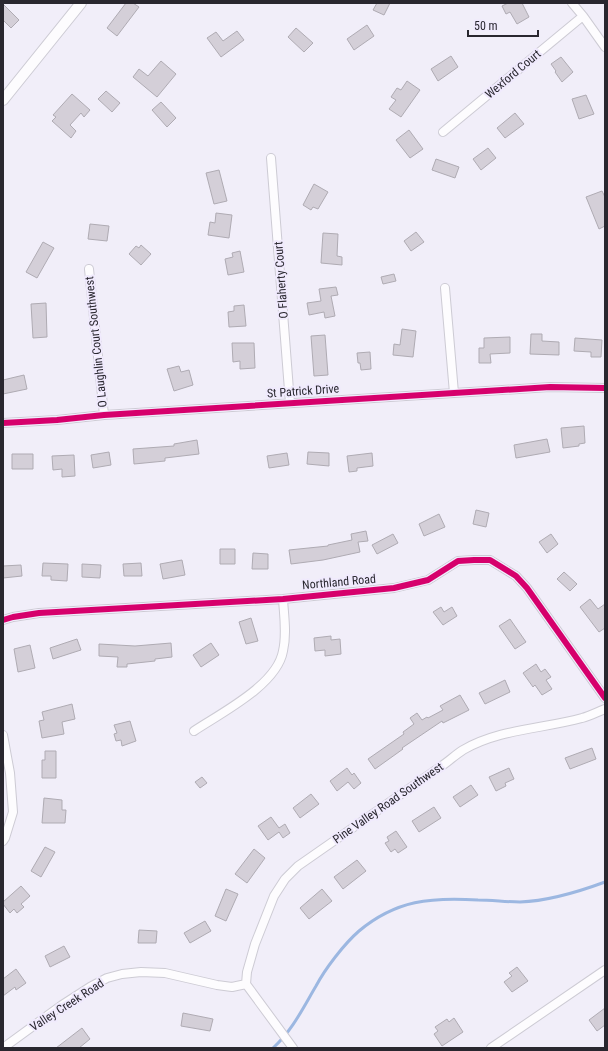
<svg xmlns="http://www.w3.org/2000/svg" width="608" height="1051" font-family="'Roboto Condensed',sans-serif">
	<rect width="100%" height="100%" fill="#f1eef9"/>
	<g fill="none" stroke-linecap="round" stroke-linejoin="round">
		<path stroke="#9cb7e1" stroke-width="3" d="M273,1048C292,1031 303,1008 316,986C325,969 344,944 359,931C396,900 431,897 478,900C492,900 506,902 520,902C549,901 578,892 605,882"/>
	</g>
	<path fill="#d4cfd8" stroke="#afabb3" d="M126,3H133L139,7L117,36L107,28Z
		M377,3H390L384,15L373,10Z
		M508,3H522L529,17L517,24L510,12L506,14L502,6Z
		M3,4L19,20L11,28L3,20Z
		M367,25L374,36L354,50L347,39Z
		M296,28L313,43L304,52L288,37Z
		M237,31L244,40L221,57L207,38L216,32L223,41Z
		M451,56L458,67L438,81L431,69Z
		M561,57L573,72L562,82L555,72L556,71L551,64Z
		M161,61L176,74L157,97L133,77L139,69L148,76Z
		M407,81L420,90L401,117L389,109L396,100L391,97L397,88L401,90Z
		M106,91L120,103L112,112L98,99Z
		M72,94L90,110L84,117L81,113L70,125L76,131L71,138L52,121L56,117L53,115Z
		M586,95L594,114L579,119L572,99Z
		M161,102L176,118L167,127L152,110Z
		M515,113L524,124L505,138L497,128Z
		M409,130L423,149L410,158L396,140Z
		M488,148L496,158L481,170L473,159Z
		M436,159L459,167L455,178L432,170Z
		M219,170L227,201L214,204L206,173Z
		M314,184L328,192L318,209L313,207L311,210L303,205Z
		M602,191L605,197V226L599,229L586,197Z
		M216,213L232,215L229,238L208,235L210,222L215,223Z
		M90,224L109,226L107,241L88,239Z
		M416,232L424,242L411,251L404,241Z
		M323,233L338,234L337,256L342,257V265L321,263Z
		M43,242L54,248L37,278L26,272Z
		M141,245L151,254L141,265L129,254L136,246L139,248Z
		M240,251L244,272L228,275L225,259L233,257L232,253Z
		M394,274L396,281L383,284L381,277Z
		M336,287L338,295L331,296L335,316L325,318L324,312L309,315L307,303L321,301L319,289Z
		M46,303L47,337L33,338L31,304Z
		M244,305L246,326L229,327L228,312L234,311V306Z
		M402,329L416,331L413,357L393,355L394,344L400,345Z
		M531,334H542V341L559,342V355L530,354Z
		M325,335L328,375L314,376L311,336Z
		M510,337V353L490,354L491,363H479V348H484V338Z
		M575,338L602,340L601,357H591V352L574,351Z
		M232,343H254L255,368L240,369V361L233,362Z
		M370,352L371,369L361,370L360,363H358L357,353Z
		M179,366L181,372L189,370L193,385L174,391L167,369Z
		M24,375L27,389L3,394V380Z
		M584,426L585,443L579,444V446L563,448L561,428Z
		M547,439L550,452L516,458L514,445Z
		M197,440L199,454L165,458V461L134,464L133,449L174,446V444Z
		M109,452L111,465L93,468L91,455Z
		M308,452L329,453V466L307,464Z
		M287,453L289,465L269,468L267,456Z
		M372,453L373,466L357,468V471L349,472L347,456Z
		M12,454H33V469H12Z
		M74,455L75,476L62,477V469L53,470L52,456Z
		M476,510L489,513L486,527L473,524Z
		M439,514L445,527L424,536L419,524Z
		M366,531L368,541L358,542L360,552L323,560L291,564L289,550L328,546V545L352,540L351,534Z
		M393,534L398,543L377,554L372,545Z
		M551,534L558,544L547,553L539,542Z
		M220,549H235V564H220Z
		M253,553L268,554V569H252Z
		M182,560L185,575L163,579L160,564Z
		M43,563L68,564L67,581L51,580V576H42Z
		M141,563L142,576H124L123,564Z
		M82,564L101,565L100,578L82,577Z
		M21,565L22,576L3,578V566Z
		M564,572L577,584L570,591L557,579Z
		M590,599L598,609L605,604V628L599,632L580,607Z
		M441,607L444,612L452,607L457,616L443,625L433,612Z
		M251,618L258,641L246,644L239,622Z
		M510,619L526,642L515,649L499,626Z
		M331,636V640L340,639L341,654L325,656V650L315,651L314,638Z
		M77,639L81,650L53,659L50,648Z
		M171,643L172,657L155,659V661L127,664V667H117L118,657L99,656V644L135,646Z
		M211,643L219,655L201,667L193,655Z
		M30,645L35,668L18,672L14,649Z
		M536,664L541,672L545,669L551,677L546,680L552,689L542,695L535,685L533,687L523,673Z
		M505,680L510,692L485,704L479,693Z
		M460,695L469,710L443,723L442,721L402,748L403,749L375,769L368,759L404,734L403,732L414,724L410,718L417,713L422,720L427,717L428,718L443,710L440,706Z
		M72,704L75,719L62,722L64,734L42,738L39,721L44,720L42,712Z
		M130,721L136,741L122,746L121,740L116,741L114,734L117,733L114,725Z
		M592,748L596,759L570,769L565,758Z
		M45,751H56V778H42V760H45Z
		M347,768L352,775L354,773L361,783L354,789L348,782L337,791L330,781Z
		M509,768L514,779L505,783L506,786L496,791L489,777Z
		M202,777L207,783L200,788L195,782Z
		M471,785L478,795L460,807L453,797Z
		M311,794L319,804L300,818L293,808Z
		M44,798L62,800V810H66L65,823H42Z
		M434,807L441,818L419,832L412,821Z
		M271,817L279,828L285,824L290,833L283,838L279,832L268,840L258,826Z
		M396,831L407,847L398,853L395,849L391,852L385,843L389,841L387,837Z
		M45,847L55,852L41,877L31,871Z
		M254,849L265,858L247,883L235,874Z
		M357,860L366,871L343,889L334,877Z
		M21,886L30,896L21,904L24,907L17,913L14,909L10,913L3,904V902Z
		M226,889L238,894L226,921L215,916Z
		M322,889L332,901L309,919L300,908Z
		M205,921L211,931L190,943L184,933Z
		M139,930L157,931L156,943H138Z
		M64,946L70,957L50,967L45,956Z
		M517,967L528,981L512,992L504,982L512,976L509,973Z
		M16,969L26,983L16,990L15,987L3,996V979Z
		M605,1008V1025L597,1031L589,1020Z
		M183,1013L213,1019L210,1031L181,1026Z
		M454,1018L463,1032L442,1046L434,1034L438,1031L435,1027L447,1019L449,1022Z
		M82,1028L90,1039L79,1048H56Z"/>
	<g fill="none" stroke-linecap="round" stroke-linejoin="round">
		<g stroke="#cdcbd4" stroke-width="10">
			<path id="minor" d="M572,3L583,16L605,47
				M443,132L583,16
				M271,158L290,403
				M89,269L104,415
				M445,288L454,393
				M3,423L57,420L104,415L550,387L605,388
				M3,620L13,617L39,613L283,599L394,588L428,580L458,561L474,560H490L516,576L527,588L605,698
				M194,731C221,713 277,685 283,651C287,634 284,616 283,599
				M3,735L10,773L13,812L5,838L3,841
				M246,984L247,972L255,944L274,896L285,879L298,866L440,767C448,762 455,755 463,750C499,729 542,729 582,718C590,716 597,712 605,709
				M246,984L293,1048
				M3,1048L62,1005L90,987L107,978L122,974L141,972L165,973L217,985L232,987L246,984
				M491,1048L605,970"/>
		</g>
		<g stroke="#cdcbd4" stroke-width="12">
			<path id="tertiary" d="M3,100L81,3"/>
		</g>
		<use href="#minor" stroke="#fdfcfe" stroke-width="8"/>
		<use href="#tertiary" stroke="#fdfcfe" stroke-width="10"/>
		<g stroke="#f0eafd" stroke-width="8">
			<path id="cycleway" d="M3,423L57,420L104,415L550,387L605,388
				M3,620L13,617L39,613L283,599L394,588L428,580L458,561L474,560H490L516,576L527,588L605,698"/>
		</g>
		<use href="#cycleway" stroke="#d6006c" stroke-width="6"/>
	</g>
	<g text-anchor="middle" stroke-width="4" stroke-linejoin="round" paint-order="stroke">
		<g font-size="12" fill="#29272f" stroke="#f0eafd">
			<text transform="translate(513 74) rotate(-40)" y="4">Wexford Court</text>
			<text transform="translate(281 280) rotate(-94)" y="4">O Flaherty Court</text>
			<text transform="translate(96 342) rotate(-96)" y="4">O Laughlin Court Southwest</text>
			<text transform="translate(303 391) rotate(-4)" y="4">St Patrick Drive</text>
			<text transform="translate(339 582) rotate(-5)" y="4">Northland Road</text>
			<text transform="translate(388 803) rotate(-35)" y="4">Pine Valley Road Southwest</text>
			<text transform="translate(67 1005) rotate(-33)" y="4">Valley Creek Road</text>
		</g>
	</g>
	<rect width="608" height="1051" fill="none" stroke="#29272f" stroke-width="8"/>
	<path d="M468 30v6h70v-6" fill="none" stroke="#29272f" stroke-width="2"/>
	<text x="474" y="30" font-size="12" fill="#29272f" stroke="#f0eafd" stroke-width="3" paint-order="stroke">50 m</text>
</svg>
